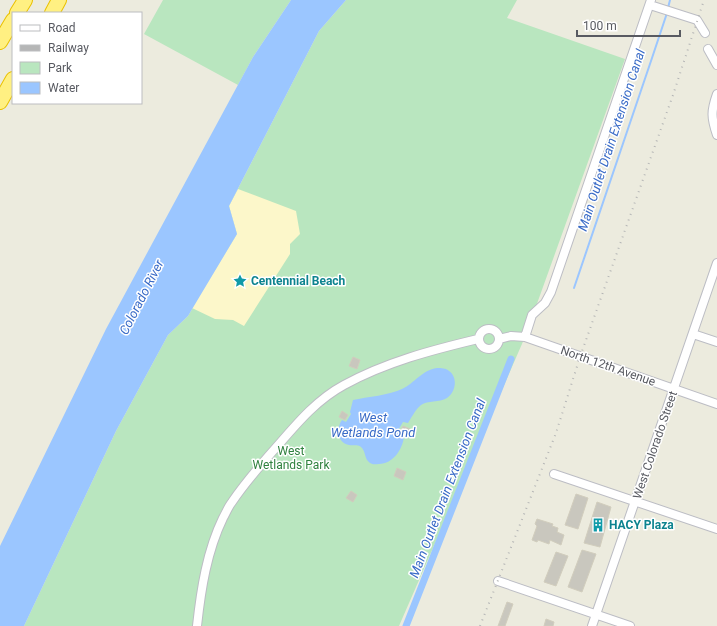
<svg xmlns="http://www.w3.org/2000/svg" width="717" height="626" font-family="Roboto,sans-serif">
	<rect width="100%" height="100%" fill="#ecebde"/>
	<path fill="#b9e6bf" d="M163,0H291L253,57L238,85L144,34Z
		M346,0H517L507,18L625,59L525,337L399,626H24L116,431L168,335L188,316L237,234L229,206L319,31Z"/>
	<path fill="#fcf7ca" d="M238,189L296,211L300,234L290,244V254L244,326L233,320L215,319L192,308L237,234L229,206Z"/>
	<path fill="#9bc6ff" d="M291,0H346L319,31L229,206L237,234L188,316L168,335L116,431L24,626H0V546L106,329L253,57Z
		M437,368C441,368 446,368 449,371C458,377 456,392 447,398C439,403 428,400 421,405C415,410 412,417 408,423L403,422L397,432L404,436C403,449 393,464 379,464C376,464 373,465 370,463C364,459 366,451 361,447C357,444 353,446 349,445C337,443 336,428 342,420L346,422L351,414L350,412L353,400C367,397 390,395 402,389C415,383 422,370 437,368Z"/>
	<g fill="none" stroke-linecap="round" stroke-linejoin="round">
		<path stroke="#9bc6ff" stroke-width="2" d="M668,8L670,0
			M574,288L652,58L667,13"/>
		<path stroke="#9bc6ff" stroke-width="7" d="M406,626L511,359"/>
	</g>
	<path fill="#c9c7be" stroke="#d1cdbd" d="M353,357L360,360L357,369L349,366Z
		M342,411L348,415L345,420L339,417Z
		M403,426L410,429L406,436L400,432Z
		M397,468L406,472L403,480L394,476Z
		M351,491L357,495L353,502L346,498Z
		M576,494L588,498L578,529L565,525Z
		M597,502L611,507L600,547L584,543Z
		M537,519L553,524L552,526L558,528L557,532L564,535L561,545L550,540L549,544L538,540L537,542L532,540L537,526L535,524Z
		M582,550L596,554L582,592L568,587Z
		M556,552L568,556L556,586L544,582Z
		M507,602L513,604L505,626H498Z
		M546,619L554,622L553,626H544Z"/>
	<g fill="none" stroke-linecap="round" stroke-linejoin="round">
		<g stroke="#bcbdc4" stroke-width="10">
			<path id="minor" d="M650,5L697,20L705,33
				M708,49L717,65
				M717,94C711,111 711,117 717,135
				M479 339a10 10 0 1 1 20 0a10 10 0 1 1-20 0Z
				M693,334L717,342
				M525,337L532,315L545,303L551,292L651,0
				M499,339L511,336L525,337L717,404
				M554,474L717,529
				M498,581L630,626
				M197,626C201,589 207,551 223,518C226,513 228,507 232,502C246,481 263,462 280,443C299,421 318,399 344,385C386,362 432,350 478,339
				M592,626L717,263"/>
		</g>
		<g stroke="#eac100" stroke-width="16">
			<path id="motorway" d="M17,13L25,0
				M52,13L59,0
				M0,42L13,20
				M0,102L13,79"/>
		</g>
		<use href="#minor" stroke="#fff" stroke-width="8"/>
		<use href="#motorway" stroke="#fff082" stroke-width="14"/>
		<path stroke="#b5b6b6" stroke-width="2" stroke-dasharray="1 5" stroke-linecap="butt" d="M480,626L556,433L580,357L673,95L704,0"/>
	</g>
	<defs>
		<g id="sight-bare" transform="scale(1.08)"><path d="M0-6L1.8-2.2L6-1.7L2.9 1.2L3.7 5.4L0 3.3L-3.7 5.4L-2.9 1.2L-6-1.7L-1.8-2.2Z" fill="#0f9aa8" stroke="#fff" stroke-width="2.5" paint-order="stroke"/></g>
		<g id="building-bare" transform="scale(1.08)"><path d="M-4-6H4V6H1V3H-1V6H-4ZM-2.5-4.3h1.7v1.8h-1.7ZM.8-4.3h1.7v1.8H.8ZM-2.5-1h1.7V.8h-1.7ZM.8-1h1.7V.8H.8Z" fill="#0f9aa8" stroke="#fff" stroke-width="2.5" paint-order="stroke"/></g>
	</defs>
	<g fill-rule="evenodd">
		<use href="#sight-bare" x="240" y="281"/>
		<use href="#building-bare" x="598" y="525"/>
	</g>
	<g text-anchor="middle" stroke-width="3" stroke-linejoin="round" paint-order="stroke">
		<g font-size="12" font-weight="bold" fill="#0d838f" stroke="#fff" text-anchor="start">
			<text x="251" y="285">Centennial Beach</text>
			<text x="609" y="529">HACY Plaza</text>
		</g>
		<g font-size="12" fill="#585a61" stroke="#fff">
			<text transform="translate(608 366) rotate(19)" y="4">North 12th Avenue</text>
			<text transform="translate(655 445) rotate(-71)" y="4">West Colorado Street</text>
		</g>
		<g font-size="12" fill="#2f813e" stroke="#fff">
			<text x="291" y="455">West<tspan x="291" dy="14">Wetlands Park</tspan></text>
		</g>
		<g font-size="13" font-style="italic" fill="#396bc7" stroke="#fff">
			<text transform="translate(611 140) rotate(-72)" y="5">Main Outlet Drain Extension Canal</text>
			<text transform="translate(141 297) rotate(-63)" y="5">Colorado River</text>
			<text x="373" y="422">West<tspan x="373" dy="15">Wetlands Pond</tspan></text>
			<text transform="translate(447 488) rotate(-69)" y="5">Main Outlet Drain Extension Canal</text>
		</g>
	</g>
	<rect x="12" y="12" width="130" height="92" fill="#ffffff" stroke="#bcbdc0"/>
	<rect x="20" y="25" width="20" height="6" fill="#ffffff" stroke="#bcbdc0"/>
	<text x="48" y="32" font-size="12" fill="#585a61">Road</text>
	<rect x="20" y="45" width="20" height="6" fill="#b5b6b6" stroke="#bcbdc0"/>
	<text x="48" y="52" font-size="12" fill="#585a61">Railway</text>
	<rect x="20" y="62" width="20" height="12" fill="#b9e6bf" stroke="#bcbdc0"/>
	<text x="48" y="72" font-size="12" fill="#585a61">Park</text>
	<rect x="20" y="82" width="20" height="12" fill="#9bc6ff" stroke="#bcbdc0"/>
	<text x="48" y="92" font-size="12" fill="#585a61">Water</text>
	<path d="M577 30v6h103v-6" fill="none" stroke="#585a61" stroke-width="2"/>
	<text x="583" y="30" font-size="12" fill="#585a61" stroke="#ffffff" stroke-width="3" paint-order="stroke">100 m</text>
</svg>
